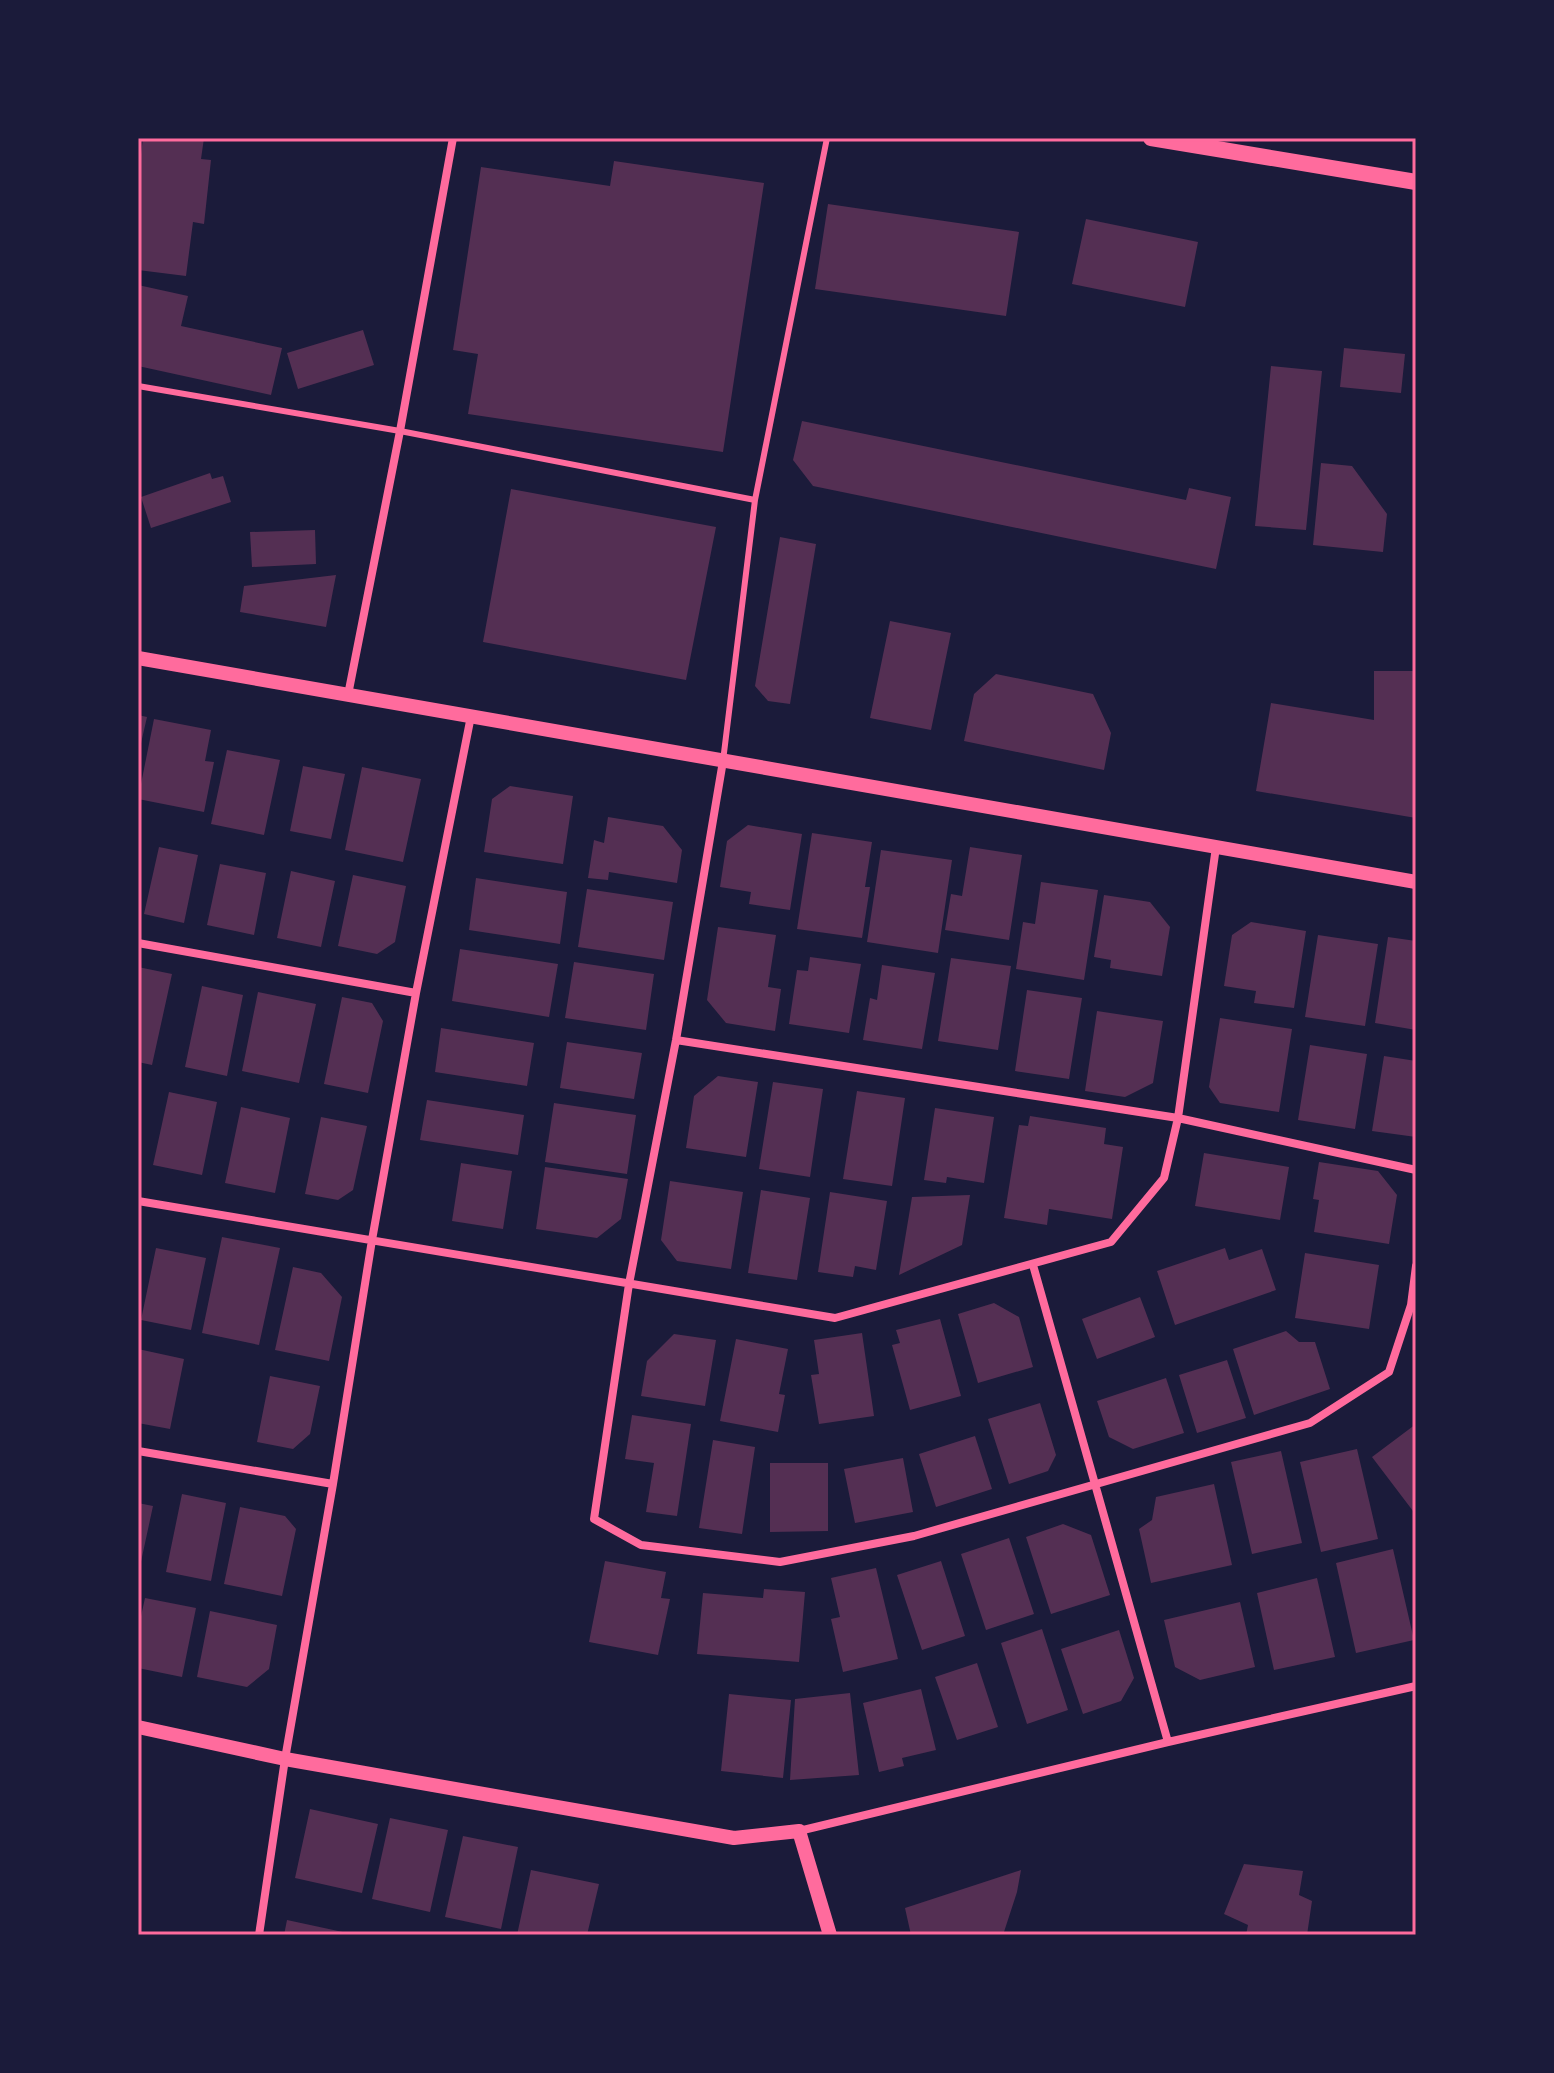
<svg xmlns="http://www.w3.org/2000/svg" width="1554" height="2073" font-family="Karla,sans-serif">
	<rect width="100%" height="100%" fill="#1b1b3a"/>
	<path fill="#542f53" d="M143,138H204L201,159L211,160L204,224L193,222L186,276L138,270V178Z
		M614,161L764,183L723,452L468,414L478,354L453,350L481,167L610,186Z
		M828,204L1019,232L1006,316L815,289Z
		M1086,219L1198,242L1185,307L1072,284Z
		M138,285L188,296L181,326L282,348L271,395L138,366Z
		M363,330L374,365L298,389L287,353Z
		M1344,348L1405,354L1401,393L1340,387Z
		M1271,366L1322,371L1306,530L1255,526Z
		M802,421L1186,500L1189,488L1231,497L1216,569L813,486L793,460Z
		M1321,463L1352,466L1387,514L1383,552L1313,545Z
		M210,473L212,479L223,476L231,502L151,528L141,497Z
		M511,489L716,527L686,680L483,642Z
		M315,530L316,564L252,567L250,532Z
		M780,537L816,544L790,704L768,701L755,686Z
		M336,575L326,627L240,612L244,586Z
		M890,621L951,633L931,730L870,718Z
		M1374,671H1416V818L1256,791L1271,703L1374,720Z
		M996,674L1093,694L1111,733L1104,770L964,741L974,694Z
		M138,715L147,717L139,752L138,751Z
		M154,719L211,730L205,761L214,762L204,812L138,799Z
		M227,750L280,760L264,835L211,824Z
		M303,766L345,774L331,839L290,831Z
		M362,767L421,779L403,862L345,850Z
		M510,786L573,796L563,864L484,852L492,799Z
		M608,817L663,826L682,850L677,883L609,872L608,880L588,878L594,840L604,843Z
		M748,825L802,834L790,910L749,904L751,892L720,887L727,841Z
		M812,833L872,842L865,887H870L862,938L797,929Z
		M159,847L198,855L184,923L144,914Z
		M970,847L1022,855L1009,940L945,930L951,894L962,896Z
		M881,850L952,860L938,953L867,942Z
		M220,864L266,873L254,935L207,925Z
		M291,871L335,881L321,947L277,938Z
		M353,875L406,886L395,942L377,954L338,946Z
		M476,878L567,892L560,944L469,930Z
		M1041,882L1098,890L1084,980L1016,969L1023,922L1035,924Z
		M587,889L673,902L664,960L578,947Z
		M1104,895L1150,902L1170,927L1162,976L1110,968L1111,960L1094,957Z
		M1251,922L1306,931L1294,1008L1254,1003L1256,991L1224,986L1232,935Z
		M718,927L776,935L768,987L781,989L775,1031L726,1023L707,1000Z
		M1318,935L1378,944L1365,1026L1305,1017Z
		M1388,937L1416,941V1030L1375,1023Z
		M460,949L558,964L549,1017L452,1001Z
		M810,957L861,964L849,1033L789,1024L797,970L808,971Z
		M951,958L1011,966L998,1050L938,1041Z
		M574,962L654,974L646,1030L565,1018Z
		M882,965L935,973L922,1049L863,1040L870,998L877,1000Z
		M138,967L172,974L152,1065L138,1062Z
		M202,986L243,995L227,1076L185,1067Z
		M1027,990L1082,998L1069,1079L1015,1071Z
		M258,992L316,1004L299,1083L242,1071Z
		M342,997L372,1003L383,1021L368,1093L324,1084Z
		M1097,1011L1163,1021L1153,1083L1125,1097L1085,1091Z
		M1220,1018L1292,1029L1279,1112L1220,1103L1209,1087Z
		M441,1028L534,1043L527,1086L435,1072Z
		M567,1042L642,1053L634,1099L560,1088Z
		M1310,1045L1367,1054L1355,1129L1298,1120Z
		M1384,1056L1416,1061V1137L1372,1131Z
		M718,1076L758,1082L746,1157L686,1148L694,1096Z
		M773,1082L823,1089L810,1177L759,1169Z
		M857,1091L905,1098L892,1186L843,1179Z
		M169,1092L217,1102L202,1175L153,1165Z
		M427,1100L524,1115L518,1155L420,1140Z
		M554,1103L636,1115L627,1174L545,1162Z
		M241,1107L290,1118L275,1193L225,1183Z
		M935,1108L994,1117L984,1183L947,1177L946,1183L924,1180Z
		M1030,1116L1106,1128L1104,1144L1123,1147L1112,1219L1049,1209L1047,1225L1004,1218L1019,1125L1028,1126Z
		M321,1117L367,1126L353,1190L338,1200L305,1194Z
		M1204,1153L1289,1167L1280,1220L1195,1206Z
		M1319,1162L1378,1171L1397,1195L1389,1244L1314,1232L1319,1200L1313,1199Z
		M461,1163L512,1171L503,1229L452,1221Z
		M545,1167L628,1179L621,1219L597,1238L536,1229Z
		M670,1181L743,1192L731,1269L677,1261L661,1240Z
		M761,1190L810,1198L797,1280L748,1273Z
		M830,1192L887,1201L876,1270L855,1266L853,1277L818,1272Z
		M970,1195L962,1245L899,1275L912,1197Z
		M222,1237L280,1248L259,1345L202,1333Z
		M156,1248L206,1258L191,1330L141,1320Z
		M1225,1248L1229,1260L1262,1249L1276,1290L1175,1325L1157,1271Z
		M1305,1253L1379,1265L1369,1329L1295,1318Z
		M293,1267L321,1273L342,1297L329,1361L275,1350Z
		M1140,1297L1155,1337L1097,1359L1082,1319Z
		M994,1303L1019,1317L1033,1367L978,1383L958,1314Z
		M940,1319L961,1396L910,1410L892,1345L900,1343L896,1330Z
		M1286,1331L1299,1342H1315L1330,1389L1254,1415L1233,1349Z
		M862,1333L874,1416L819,1424L811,1375L819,1374L814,1340Z
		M674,1334L716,1340L705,1406L641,1396L647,1361Z
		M736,1339L788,1349L779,1394L785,1395L778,1432L720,1421Z
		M138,1349L184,1359L170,1429L138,1423Z
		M1227,1360L1246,1418L1197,1433L1179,1375Z
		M270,1376L320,1386L310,1434L293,1449L257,1442Z
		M1166,1378L1184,1433L1133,1449L1109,1437L1097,1401Z
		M1040,1403L1056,1455L1048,1471L1009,1484L988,1419Z
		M632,1415L691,1424L677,1516L646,1512L654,1463L625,1459Z
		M1416,1424V1515L1372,1457Z
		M975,1436L992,1489L936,1507L919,1454Z
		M713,1440L755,1447L742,1534L699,1528Z
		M1357,1449L1378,1539L1321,1552L1300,1462Z
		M1281,1451L1302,1543L1252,1554L1231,1462Z
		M903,1458L913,1512L855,1523L844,1469Z
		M770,1463H828V1531L770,1532Z
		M1214,1484L1232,1565L1151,1583L1139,1529L1152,1520L1156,1497Z
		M182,1494L226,1503L211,1581L166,1572Z
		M138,1503L153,1506L139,1571H138Z
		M240,1507L285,1516L296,1529L282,1596L224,1584Z
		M1063,1524L1091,1535L1110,1595L1051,1614L1026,1537Z
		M1009,1538L1034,1614L986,1630L961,1554Z
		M1393,1549L1414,1640L1356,1653L1336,1563Z
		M605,1561L666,1572L661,1598L670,1599L658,1655L589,1642Z
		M941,1561L965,1636L922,1650L897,1575Z
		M876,1568L898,1659L843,1672L831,1619L840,1617L831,1578Z
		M1317,1578L1335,1657L1274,1670L1257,1593Z
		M764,1589L805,1592L799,1662L697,1654L703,1593L763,1598Z
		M145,1598L196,1608L182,1677L138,1668V1630Z
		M1240,1602L1255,1667L1200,1680L1175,1667L1164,1620Z
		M210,1611L277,1625L269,1669L247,1687L197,1677Z
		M1042,1629L1068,1710L1027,1724L1001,1643Z
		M1119,1630L1134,1678L1121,1701L1083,1714L1061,1649Z
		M977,1663L998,1727L957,1740L935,1677Z
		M921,1689L936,1750L902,1758L904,1766L879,1772L863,1703Z
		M850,1693L859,1775L790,1780L795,1699Z
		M729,1694L791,1700L783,1778L721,1771Z
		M310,1809L378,1824L362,1893L295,1878Z
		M390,1818L448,1830L430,1912L372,1899Z
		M463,1836L518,1847L501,1929L445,1917Z
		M1244,1864L1303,1871L1299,1895L1312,1901L1307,1935H1246L1248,1925L1224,1914Z
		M531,1870L599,1884L587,1935H517Z
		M1021,1870L1017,1892L1003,1935H911L905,1908Z
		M287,1920L352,1934V1935H284Z"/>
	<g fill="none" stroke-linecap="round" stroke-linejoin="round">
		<path stroke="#ff6b9d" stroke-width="6" d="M138,386L400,431L755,500
			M723,761L755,500L827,138"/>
		<path stroke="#ff6b9d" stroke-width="8" d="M348,695L400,431L453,138
			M723,761L676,1040L629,1284L594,1519L641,1545L780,1562L914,1536L1310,1423L1389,1372L1411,1305L1416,1266
			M138,943L416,993
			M676,1040L1178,1118L1416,1170
			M138,1201L835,1318L1111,1242L1164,1178L1178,1118L1216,847
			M1033,1265L1168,1742
			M138,1451L333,1484
			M799,1831L1168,1742L1416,1686
			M259,1935L285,1759L333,1484L372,1240L416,993L471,716"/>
		<path stroke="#ff6b9d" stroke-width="14" d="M138,658L1416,882
			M138,1727L285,1759L734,1838L799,1831L830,1935"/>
		<path stroke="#ff6b9d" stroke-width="16" d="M1151,138L1416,182"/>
	</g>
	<rect width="1554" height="2073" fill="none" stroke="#1b1b3a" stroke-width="280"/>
	<rect x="140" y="140" width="1274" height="1793" fill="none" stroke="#ff6b9d" stroke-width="3"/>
</svg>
